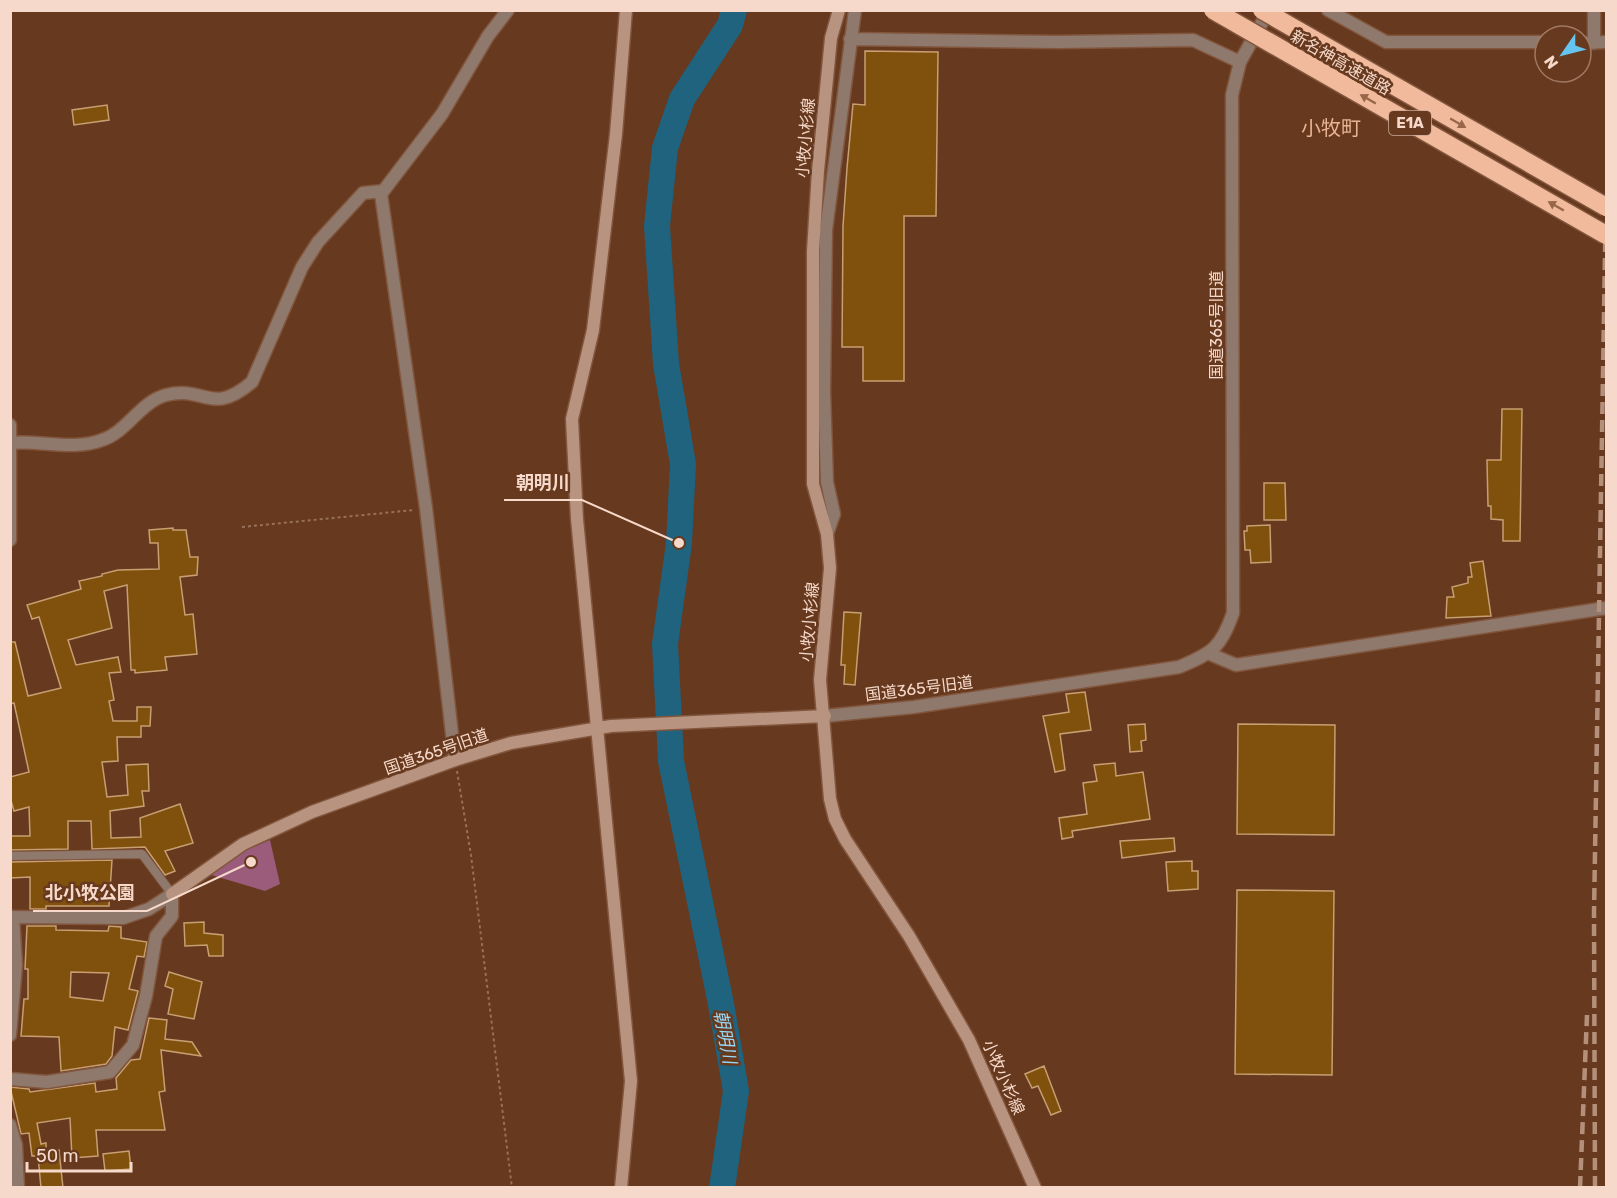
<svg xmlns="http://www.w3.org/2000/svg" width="1617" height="1198" font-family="Rubik,'Noto Sans JP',sans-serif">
	<rect width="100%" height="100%" fill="#67391e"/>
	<path fill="#9b5c7b" d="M270,840L280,884L265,891L208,874L245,850Z"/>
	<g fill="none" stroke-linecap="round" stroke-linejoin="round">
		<path stroke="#1f637e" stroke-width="26" d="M722,1188L736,1091L721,1004L671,761L665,644L679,543L683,464L666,364L657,226L665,148L682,99L730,25L734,10"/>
	</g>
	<path fill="#80510d" stroke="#c79f72" stroke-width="1.5" fill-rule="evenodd" d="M865,51L938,52L936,216H904V381H863V347H842L843,226L847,168L853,104L865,105Z
		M107,105L109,120L74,125L72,110Z
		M1502,409H1522L1520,541H1503V520L1491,519V506H1488L1487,460H1501Z
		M1264,483H1285L1286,520H1264Z
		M1270,525L1271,562L1251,563L1250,550H1245L1244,531H1247V526Z
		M173,528V530H186L190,557H198L197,575L180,577L185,615L193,614L197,654L165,657L167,670L135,673V670H131L127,585L104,591L112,628L68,640L76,665L118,657L121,672L109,673L114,700L109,701L113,721H137V707H151L150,726H141V737H117L118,761L102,762L107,797L128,795L126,765L148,764L149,791H142L144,806L110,811L111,838L141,837L140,818L180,804L193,843L165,851L175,871L165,875L145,847L92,849L91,821H68V849L10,850V836H30L29,807L14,811L10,797V777L29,772L14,703L10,704V642H15L28,696L61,688L39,617L32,619L27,605L81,589L79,581L102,576V574L118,570L159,569L158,543H150L149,530Z
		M1483,561L1491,616L1446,618L1447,597H1454L1452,587L1468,583V577H1472L1470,563Z
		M844,612L861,613L855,685L844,684L845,665H841Z
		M1085,692L1091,730L1060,734L1065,770L1055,772L1043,716L1069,712L1066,694Z
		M1145,724L1146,740L1141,741L1142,751L1130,752L1128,725Z
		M1238,724L1335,725L1334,835L1237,834Z
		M1115,763L1116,776L1143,772L1150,819L1072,831L1073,837L1062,839L1059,818L1087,814L1083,783L1097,781L1094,765Z
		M1174,838L1175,851L1122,858L1120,841Z
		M112,860L109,906H46V909H30V877L10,878V862Z
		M1192,861V871H1198V889L1168,891L1166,862Z
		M1237,890L1334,891L1332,1075L1235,1074Z
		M204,922V933L223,935V956H209L207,945L185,946L184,923Z
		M27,926H56V930L108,931L109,926L121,927V938L147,942L144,957L137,956L129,989L138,991L128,1030L115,1027L112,1056L106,1064L61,1071L59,1037L21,1036L24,999H28V969H25ZM71,972L109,973L103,1001L70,997Z
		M169,972L202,982L194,1019L168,1014L173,989L165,986Z
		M149,1018L167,1020L165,1039L192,1042L201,1056L161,1050L165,1091L159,1092L165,1130H96L98,1156L72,1158L70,1118L37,1123L41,1144L46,1143V1151L59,1150L63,1188H41L38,1156H32L29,1133L21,1134L10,1087L29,1089L30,1092L95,1083L96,1092L117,1089L116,1078L131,1060L140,1059Z
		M1044,1066L1061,1111L1051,1115L1038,1086L1032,1088L1025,1074Z
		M129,1151L131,1169L105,1171L103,1154Z"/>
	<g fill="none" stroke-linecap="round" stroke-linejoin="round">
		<g stroke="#81563d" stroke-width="10">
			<path id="lane" d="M10,856L142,854L172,894"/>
		</g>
		<g stroke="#81563d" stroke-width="15">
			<path id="street" d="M1328,10L1386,42H1545
				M850,39L1058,42L1193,40L1240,62
				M1581,43L1606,42
				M1594,43V10
				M10,425V540
				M10,443C40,440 74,451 102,440C127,432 140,402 166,395C205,385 211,417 252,382L302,267L318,242L363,193L383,191
				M827,534L834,514L827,482L824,392L826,230L855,10
				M1210,654L1236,665L1606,608
				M825,716L914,707L1179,667C1212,653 1221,648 1233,613L1232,95L1240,62L1269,10
				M455,760L426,508L381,194L442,114L488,36L508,10
				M10,917L123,918L149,909L172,894
				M10,1035L16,965L13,917
				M10,1079L47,1082L110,1072L133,1045L146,996L156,936L172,916V894
				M10,1125L16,1145L18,1188"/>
		</g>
		<g stroke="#81563d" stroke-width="15">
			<path id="secondary" d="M839,10L831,38L818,171L813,251V484L827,534L830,568L820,680L830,799L835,819L845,839L909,936L969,1040L1035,1188
				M172,894L243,844L312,812L455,760L511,743L611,726L825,716
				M621,1188L631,1081L577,519L572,419L593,330L616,134L626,10"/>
		</g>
		<path stroke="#987059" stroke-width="2" stroke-dasharray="3 3" stroke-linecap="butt" d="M242,527L414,510
			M457,771L471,855L512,1188"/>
		<use href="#lane" stroke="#8f786c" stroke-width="8"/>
		<use href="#street" stroke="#8f786c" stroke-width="12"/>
		<use href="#secondary" stroke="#b79380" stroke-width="12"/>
		<path stroke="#b4907b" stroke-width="4.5" stroke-dasharray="12 6" stroke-linecap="butt" d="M1580,1188L1587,1015
			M1595,1188L1594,913L1606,194"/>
		<g stroke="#81563d" stroke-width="21" stroke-linecap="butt">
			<path id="highway-bridge" d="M1213,10L1606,235
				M1262,10L1606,207"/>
		</g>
		<use href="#highway-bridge" stroke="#f2ba9c" stroke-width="18"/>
	</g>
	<defs><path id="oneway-solid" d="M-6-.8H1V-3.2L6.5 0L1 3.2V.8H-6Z" transform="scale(1.5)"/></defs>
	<g fill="#98664a">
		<use href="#oneway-solid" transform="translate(1368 99) rotate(-150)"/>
		<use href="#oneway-solid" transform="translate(1458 123) rotate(30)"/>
		<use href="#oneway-solid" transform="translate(1556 206) rotate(-150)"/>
	</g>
	<g text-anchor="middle" stroke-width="5" stroke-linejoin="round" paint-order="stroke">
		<rect fill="#67391e" stroke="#cba996" stroke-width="1.5" x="1389" y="111" width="42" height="24" rx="4.5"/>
		<g font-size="15" font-weight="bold" fill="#f6d9ca">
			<text x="1410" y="128">E1A</text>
		</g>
		<g font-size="16" fill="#f6d9ca" stroke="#67391e">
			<text transform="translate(1341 62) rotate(30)" y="6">新名神高速道路</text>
			<text transform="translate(805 138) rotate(-85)" y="6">小牧小杉線</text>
			<text transform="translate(1216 325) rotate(-90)" y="6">国道365号旧道</text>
			<text transform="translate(809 622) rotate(-85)" y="6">小牧小杉線</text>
			<text transform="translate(919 688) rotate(-7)" y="6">国道365号旧道</text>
			<text transform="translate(436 751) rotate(-19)" y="6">国道365号旧道</text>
			<text transform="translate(1004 1077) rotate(66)" y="6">小牧小杉線</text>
		</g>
		<g font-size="18" font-style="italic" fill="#98d8f6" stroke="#67391e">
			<text transform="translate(725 1037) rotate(79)" y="6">朝明川</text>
		</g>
		<g font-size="20" fill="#eab294" stroke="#67391e">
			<text x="1331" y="135">小牧町</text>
		</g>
	</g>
	<path fill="none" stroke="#f6d9ca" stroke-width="2" d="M679 543L582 500H504M251 862L147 911H33"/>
	<g fill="#f6d9ca" stroke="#67391e" stroke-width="2">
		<circle cx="679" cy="543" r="6"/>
		<circle cx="251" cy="862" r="6"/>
	</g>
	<g font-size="18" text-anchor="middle" font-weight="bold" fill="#f6d9ca" stroke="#67391e" stroke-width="5" stroke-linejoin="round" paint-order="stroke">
		<text x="543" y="489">朝明川</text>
		<text x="90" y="899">北小牧公園</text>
	</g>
	<rect width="1617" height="1198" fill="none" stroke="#f6d9ca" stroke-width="24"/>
	<g transform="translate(1563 54) rotate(235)"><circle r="28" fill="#67391e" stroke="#a07963" stroke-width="1.5"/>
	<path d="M0-4.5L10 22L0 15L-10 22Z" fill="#65c5ef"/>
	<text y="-9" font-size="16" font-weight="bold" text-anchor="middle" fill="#f6d9ca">N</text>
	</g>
	<path d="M27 1162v9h104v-9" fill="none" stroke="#f6d9ca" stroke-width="3"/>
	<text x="36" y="1162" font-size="18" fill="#f6d9ca" stroke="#67391e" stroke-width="4.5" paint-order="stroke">50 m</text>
</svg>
